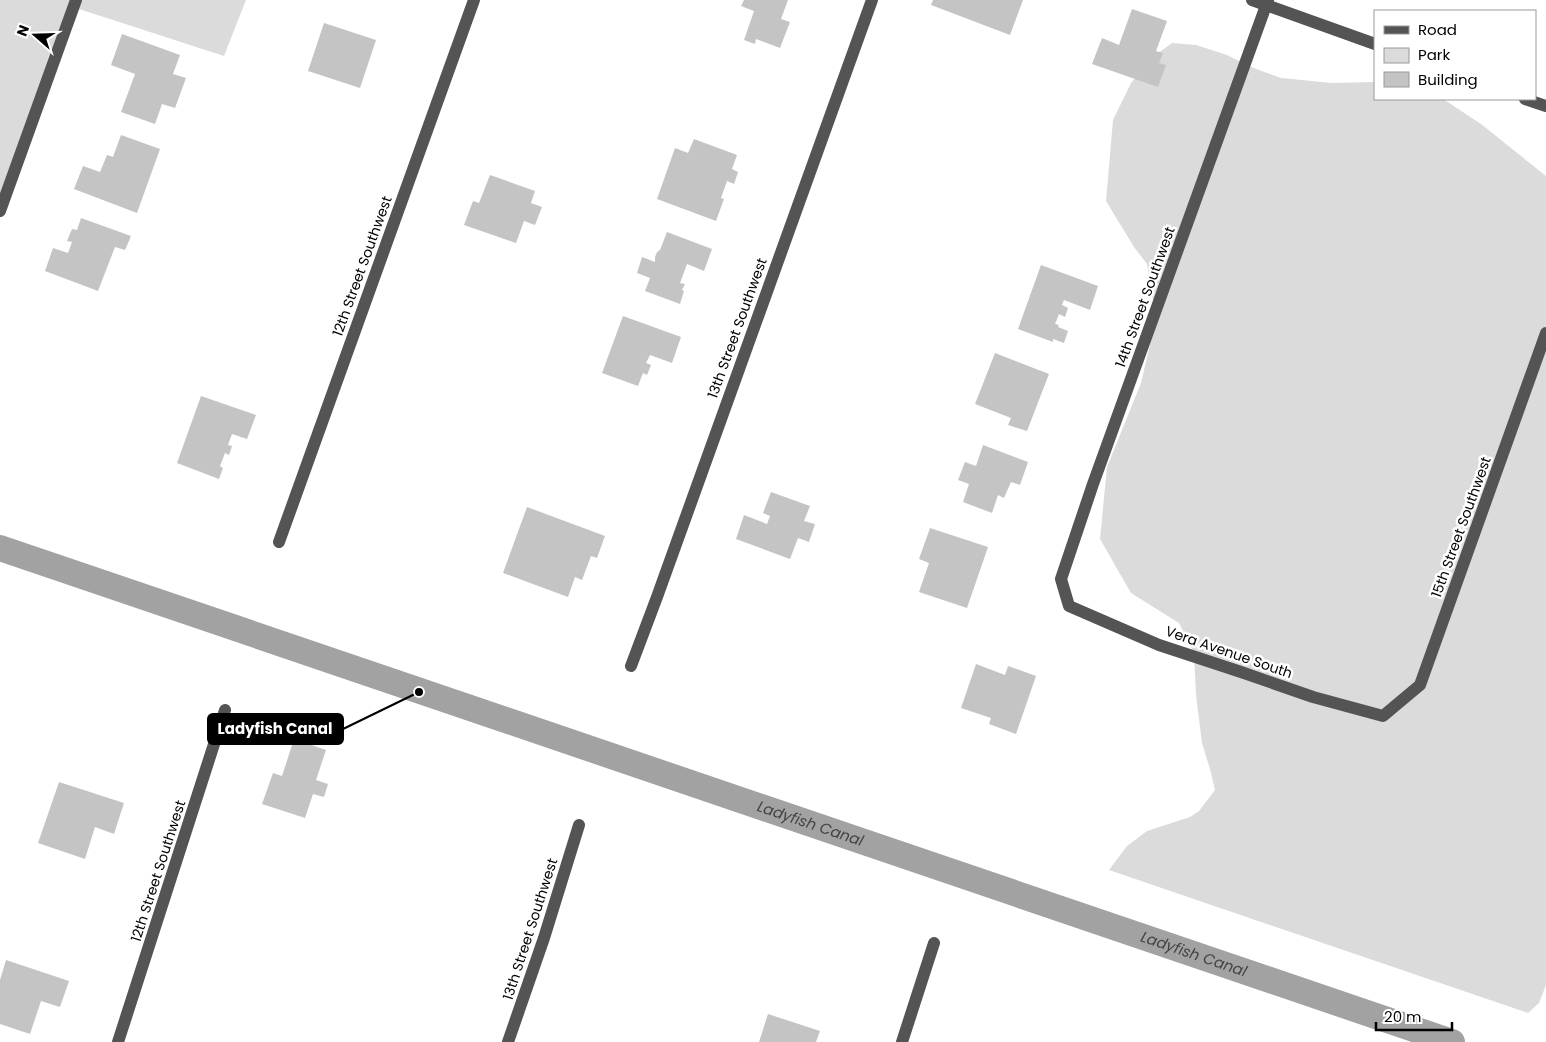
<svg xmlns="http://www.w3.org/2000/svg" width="1546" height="1042" font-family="Poppins,sans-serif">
	<rect width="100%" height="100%" fill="#fff"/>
	<path fill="#dbdbdb" d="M0,0H246L224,56L79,9L0,218Z
		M1172,43L1196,45L1227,55L1251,67L1281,78L1332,83L1375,82V99H1443L1481,124L1546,176V985L1539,1003L1528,1013L1109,870L1127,846L1147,831L1190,817L1199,811L1215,790L1210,769L1202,743L1196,695L1194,653L1179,623L1131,593L1100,539L1107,467L1141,383L1156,319L1147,264L1134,247L1106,201L1113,120L1131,83L1150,59Z"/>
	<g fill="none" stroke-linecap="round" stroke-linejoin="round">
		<path stroke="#a2a2a2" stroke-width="26" id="s1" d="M0,548L1452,1042"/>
	</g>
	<path fill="#c4c4c4" d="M744,0H788L781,19L790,22L780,48L756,39L755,44L744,40L754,11L741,6Z
		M933,0H1023L1010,35L931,5Z
		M1132,9L1167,21L1156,51L1163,53L1159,63L1166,65L1158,87L1092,64L1102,38L1119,45Z
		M324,23L376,40L360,88L308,71Z
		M122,34L180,55L173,74L186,78L175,108L162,104L155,124L121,112L135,74L111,65Z
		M121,135L160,149L137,213L74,189L83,166L100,172L107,155L113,157Z
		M694,139L737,155L732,169L738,172L734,184L727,181L721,198L724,199L716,221L657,199L675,148L688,153Z
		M490,175L535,191L531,203L542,207L535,225L524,221L516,243L464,225L473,201L479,203Z
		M81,218L131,236L125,250L115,247L98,291L45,271L53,248L68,253L72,242L67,241L72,229L77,230Z
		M667,232L712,249L704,271L687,264L680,283L685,284L682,290L684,291L680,304L645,291L650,278L637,273L642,257L655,262V257L657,252L660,250Z
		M1041,265L1098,286L1090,310L1064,300L1062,305L1068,308L1065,317L1059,314L1055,324L1059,325L1058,327L1068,331L1064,343L1053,339V342L1018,329Z
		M623,316L681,337L672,363L650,355L646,363L651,365L647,375L643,373L638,386L602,373Z
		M995,353L1049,374L1027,431L1008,425L1011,418L975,404Z
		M201,396L256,415L247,439L232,434L228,445L232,446L229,455L225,453L220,466L223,468L219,479L177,463Z
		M983,445L1028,462L1020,485L1011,482L1004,498L998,495L992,513L963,502L969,484L958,480L965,462L976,466Z
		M771,492L810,506L804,521L815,524L809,542L798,538L790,559L736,539L744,515L767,524L770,516L763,513Z
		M527,507L605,536L597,558L591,556L582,580L575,577L568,597L503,573Z
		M930,528L988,547L967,608L919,592L929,563L919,559Z
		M976,664L1005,675L1008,666L1036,676L1016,734L989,724L991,718L961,708Z
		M294,739L326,750L316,780L328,784L324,797L313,794L305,818L262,804L273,773L282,776Z
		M59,782L124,803L114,834L95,827L85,859L38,843Z
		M6,960L69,981L60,1007L41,1001L30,1034L0,1024V980Z
		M768,1014L820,1031L816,1042H759Z"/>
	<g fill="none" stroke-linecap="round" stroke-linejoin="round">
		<path stroke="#545454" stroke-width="12" d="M1252,0L1375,44
			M1268,0L1093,484L1061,579L1069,606L1159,645L1244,673L1313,697L1383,716L1420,685L1546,333
			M1525,99L1546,106
			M0,211L76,0
			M279,542L474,0
			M631,666L657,597L872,0
			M118,1042L225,710
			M508,1042L544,938L579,825
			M902,1042L934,943"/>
	</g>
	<g text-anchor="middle" stroke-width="5" stroke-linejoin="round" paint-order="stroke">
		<g font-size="14" fill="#000" stroke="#fff">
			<text transform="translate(362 266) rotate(-70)" y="5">12th Street Southwest</text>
			<text transform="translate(1145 297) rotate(-70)" y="5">14th Street Southwest</text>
			<text transform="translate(737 328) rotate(-70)" y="5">13th Street Southwest</text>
			<text transform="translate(1461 527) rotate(-70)" y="5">15th Street Southwest</text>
			<text transform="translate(1229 652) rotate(19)" y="5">Vera Avenue South</text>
			<text transform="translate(158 871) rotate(-72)" y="5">12th Street Southwest</text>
			<text transform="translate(530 929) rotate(-72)" y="5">13th Street Southwest</text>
		</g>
		<g font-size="15" font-style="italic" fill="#434343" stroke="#fff">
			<text dy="5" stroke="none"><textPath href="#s1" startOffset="856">Ladyfish Canal</textPath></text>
			<text dy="5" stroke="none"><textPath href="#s1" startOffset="1261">Ladyfish Canal</textPath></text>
		</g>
	</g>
	<path fill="none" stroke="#000" stroke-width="2" d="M419 692L343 729"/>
	<circle fill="#000" stroke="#fff" stroke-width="2" cx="419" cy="692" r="5"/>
	<rect fill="#000" stroke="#000" stroke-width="2" x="208" y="714" width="135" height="30" rx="5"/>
	<g font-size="15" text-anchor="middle" font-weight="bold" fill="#fff">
		<text x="275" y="734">Ladyfish Canal</text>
	</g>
	<rect x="1374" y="10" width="162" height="90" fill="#ffffff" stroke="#999999"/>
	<rect x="1384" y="26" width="25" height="8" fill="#545454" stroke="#999999"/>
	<text x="1418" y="35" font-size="15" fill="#000000">Road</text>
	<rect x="1384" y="48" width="25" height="15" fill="#dbdbdb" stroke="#999999"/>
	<text x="1418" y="60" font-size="15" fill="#000000">Park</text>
	<rect x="1384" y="72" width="25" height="15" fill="#c4c4c4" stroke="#999999"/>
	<text x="1418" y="85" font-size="15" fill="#000000">Building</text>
	<g transform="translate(35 35) rotate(290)" stroke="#ffffff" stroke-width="4" paint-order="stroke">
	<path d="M0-4L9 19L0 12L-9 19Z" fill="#000000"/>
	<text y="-8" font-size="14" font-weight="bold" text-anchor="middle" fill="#000000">N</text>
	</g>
	<path d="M1376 1022v8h76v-8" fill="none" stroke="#000000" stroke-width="2.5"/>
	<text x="1384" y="1022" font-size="15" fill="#000000" stroke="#ffffff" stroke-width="4" paint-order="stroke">20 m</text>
</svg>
